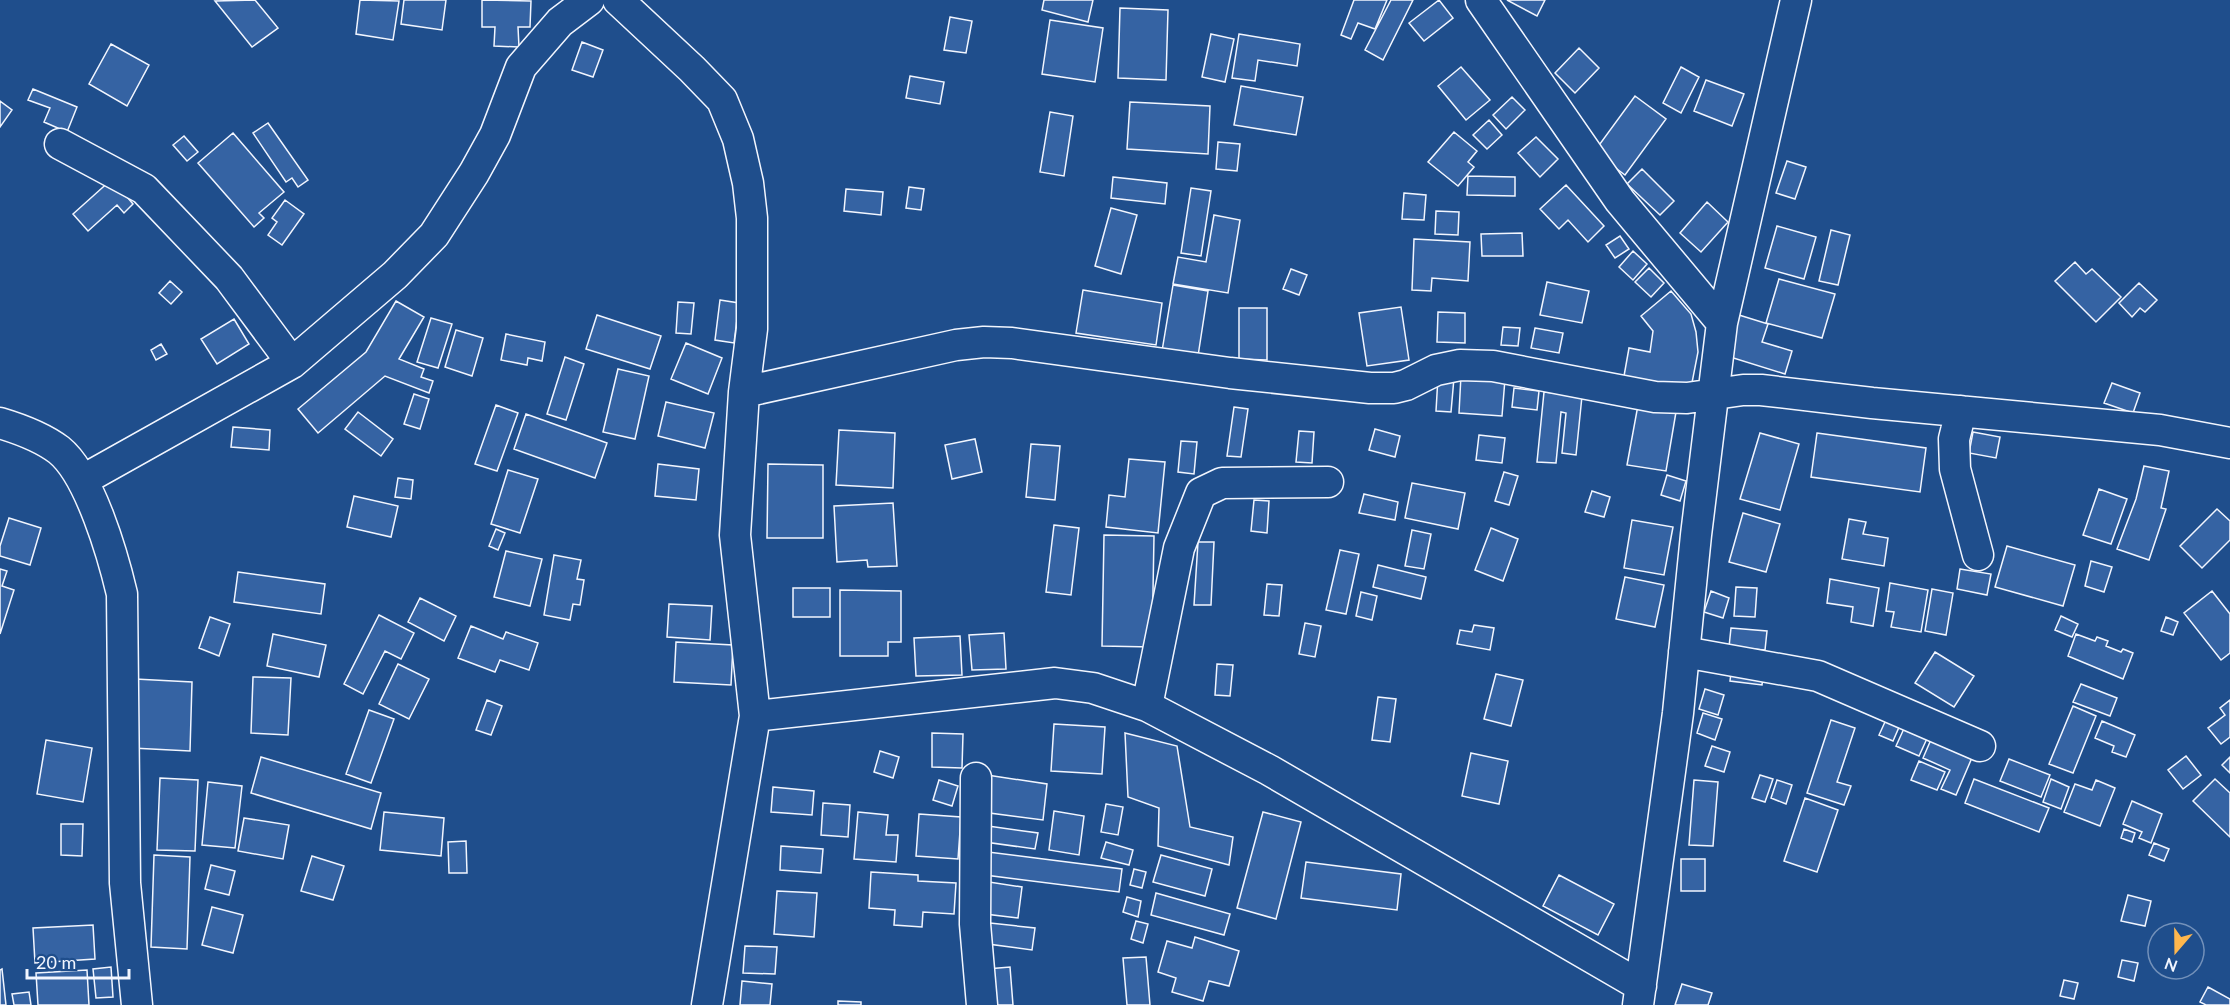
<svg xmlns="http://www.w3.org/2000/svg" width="2230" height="1005" font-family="Lato,sans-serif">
	<rect width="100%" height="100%" fill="#1f4e8c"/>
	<path fill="#3563a3" stroke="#f2f6ff" stroke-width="1.5" d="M255,0L278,28L252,47L215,1Z
		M360,0L399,1L393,40L356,34Z
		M404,0H446L442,30L401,24Z
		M482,0L531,1L530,27H518L519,47L494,46L495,27H482Z
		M1044,0H1093L1088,22L1042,10Z
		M1354,0H1387L1375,29L1358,23L1351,39L1341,35Z
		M1391,0H1413L1383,60L1365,50Z
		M1439,0L1453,18L1424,41L1409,23Z
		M1507,0H1545L1537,16Z
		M1120,8L1168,10L1166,80L1118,78Z
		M950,17L972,21L966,53L944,50Z
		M1050,20L1103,28L1095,82L1042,74Z
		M1211,34L1234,39L1225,82L1202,77Z
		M1239,34L1300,44L1297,66L1258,60L1255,81L1232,78Z
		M582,42L603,50L593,77L572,70Z
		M111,44L149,65L127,106L89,84Z
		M1579,48L1599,68L1575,93L1555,73Z
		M1461,67L1490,100L1466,120L1438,86Z
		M1681,67L1699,77L1681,113L1663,103Z
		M910,76L944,82L940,104L906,98Z
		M1706,80L1744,94L1732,126L1694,111Z
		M1241,86L1303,97L1296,135L1234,125Z
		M33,89L77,107L67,132L44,122L50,108L28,100Z
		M1635,96L1666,119L1625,175L1594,152Z
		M1512,97L1525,110L1506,129L1493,115Z
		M0,101L12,110L0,127Z
		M1130,102L1210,106L1208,154L1127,149Z
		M1050,112L1073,116L1064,176L1040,172Z
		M1489,120L1502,135L1487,149L1473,135Z
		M268,123L308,180L298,187L292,178L286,182L253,133Z
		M1454,132L1477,151L1468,162L1474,167L1458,186L1428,162Z
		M233,133L284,192L259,213L264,218L254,227L198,163Z
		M184,136L198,152L187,161L173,145Z
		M1536,137L1558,159L1540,177L1518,153Z
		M1218,142L1240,144L1237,171L1216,169Z
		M1787,161L1806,167L1795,199L1776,193Z
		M1642,169L1674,201L1660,215L1627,184Z
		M1468,176L1515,177V196L1467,195Z
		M1113,177L1167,183L1165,204L1111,198Z
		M112,179L133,204L124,213L117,205L88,231L73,214Z
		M1566,185L1604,226L1588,242L1568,220L1559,229L1540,209Z
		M909,187L924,189L921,210L906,208Z
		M1191,188L1211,191L1201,256L1181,253Z
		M846,189L883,192L881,215L844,211Z
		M1404,193L1426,195L1424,220L1402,219Z
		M285,200L304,214L282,245L268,235L277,222L272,218Z
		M1707,202L1728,222L1701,252L1680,233Z
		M1111,208L1137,215L1121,274L1095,266Z
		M1436,211L1459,212L1458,235L1435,234Z
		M1214,215L1240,220L1228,293L1173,284L1178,257L1206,262Z
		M1777,226L1816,237L1804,279L1765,268Z
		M1831,230L1850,235L1838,285L1819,281Z
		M1522,233L1523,256H1482L1481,234Z
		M1620,236L1629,249L1615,258L1606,245Z
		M1414,239L1470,242L1468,281L1432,278L1431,291L1412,290Z
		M1633,251L1647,264L1633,280L1619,267Z
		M2075,262L2086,274L2092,269L2121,297L2096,322L2055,281Z
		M1649,268L1664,283L1651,297L1635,282Z
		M1291,269L1307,275L1299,295L1283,289Z
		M1779,279L1835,294L1822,338L1766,323Z
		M170,281L182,292L171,304L159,293Z
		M1547,282L1589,291L1582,323L1540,315Z
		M2139,283L2157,300L2145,312L2140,308L2132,317L2119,303Z
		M1173,285L1208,291L1198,356L1162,351Z
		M1083,290L1162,303L1156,345L1076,333Z
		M1671,291L1691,314L1696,332L1698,352L1691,388L1624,376L1629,348L1650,352L1653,331L1641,316Z
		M720,300L739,303L734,343L715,340Z
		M396,301L424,317L399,359L424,369L421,377L433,381L429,393L385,376L318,433L298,409L366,352Z
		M678,302L694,303L691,334L676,333Z
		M1401,307L1409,360L1367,366L1359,313Z
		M1239,308H1267V360L1239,359Z
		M1438,312L1465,313V343L1437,342Z
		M597,315L661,336L650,369L586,349Z
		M1739,315L1768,324L1762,342L1792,351L1785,374L1727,356Z
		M431,318L452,324L438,368L417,362Z
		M234,319L249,344L217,364L201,339Z
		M1503,327L1520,328L1518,346L1501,345Z
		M1535,328L1563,333L1559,353L1531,348Z
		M456,330L483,338L472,376L445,367Z
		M506,334L545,342L542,361L528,358L527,365L501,360Z
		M686,343L722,358L708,394L671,379Z
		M161,344L167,354L156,360L151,350Z
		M565,357L584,364L566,420L547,414Z
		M618,369L649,376L635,439L603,432Z
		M1461,375L1505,379L1502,416L1459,413Z
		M1438,377L1454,378L1451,412L1436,411Z
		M2112,383L2140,393L2133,413L2104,403Z
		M1514,388L1539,391L1537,410L1512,407Z
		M1544,392L1582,396L1576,455L1562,453L1566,413L1561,412L1556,463L1537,462Z
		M414,394L429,399L420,429L404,424Z
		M666,402L714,413L705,448L658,436Z
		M496,405L518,413L497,471L475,464Z
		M1638,405L1676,412L1666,471L1627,465Z
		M1234,407L1248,409L1241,457L1227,456Z
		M358,412L393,439L381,456L345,429Z
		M526,414L607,443L595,478L514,449Z
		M233,427L270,430L269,450L231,447Z
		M1375,429L1400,436L1395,457L1369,450Z
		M839,430L895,433L893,488L836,485Z
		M1299,431L1314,432L1312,463L1296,462Z
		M1973,432L2000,437L1996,458L1969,453Z
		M1760,433L1799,444L1780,510L1740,499Z
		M1817,433L1926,448L1920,492L1811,477Z
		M1479,435L1505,438L1502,463L1476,460Z
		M975,439L982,472L952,479L945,445Z
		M1181,441L1197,442L1194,474L1178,472Z
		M1031,444L1060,446L1055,500L1026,497Z
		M1129,459L1165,462L1158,533L1106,527L1109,495L1125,497Z
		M658,464L699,469L696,500L655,496Z
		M768,464L823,465V538H767Z
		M2144,466L2169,471L2161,508L2166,509L2149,560L2117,549L2136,499Z
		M508,470L538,479L520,533L491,524Z
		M1504,472L1518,476L1509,505L1495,501Z
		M1667,475L1686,481L1680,501L1661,495Z
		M398,478L413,480L411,499L395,497Z
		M1412,483L1465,493L1458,529L1405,518Z
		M2099,489L2127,499L2111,544L2083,535Z
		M1592,491L1610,497L1604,517L1585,512Z
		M1364,494L1398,502L1395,520L1359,513Z
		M354,496L398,506L391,537L347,527Z
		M1254,500L1269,501L1267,533L1251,531Z
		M893,503L897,566L868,567L867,560L837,562L834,506Z
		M2217,509L2230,521V540L2202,568L2180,546Z
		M1743,513L1780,524L1766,572L1729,562Z
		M9,518L41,528L30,565L0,556V546Z
		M1849,519L1866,522L1863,534L1888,538L1884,566L1842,559Z
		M1632,520L1673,527L1664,575L1624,568Z
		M1054,525L1079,528L1071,595L1046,592Z
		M1491,528L1518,539L1503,581L1475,570Z
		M496,529L505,533L498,550L489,546Z
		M1412,530L1431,534L1424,569L1405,566Z
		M1104,535L1154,536L1152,647L1102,646Z
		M1198,542H1214L1211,605H1194Z
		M2007,546L2075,565L2063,606L1995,587Z
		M1340,550L1359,554L1346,614L1326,610Z
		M506,551L542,559L530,606L494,597Z
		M554,555L581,560L577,579L584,580L580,605L573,604L570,620L544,615Z
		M2091,561L2112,567L2104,592L2085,586Z
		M1378,565L1426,577L1421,599L1373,587Z
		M0,569L7,571L2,586L14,590L0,634Z
		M1960,569L1991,574L1987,595L1957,589Z
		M238,572L325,584L321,614L234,602Z
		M1625,577L1664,585L1655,627L1616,619Z
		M1830,579L1879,588L1873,626L1851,622L1853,607L1827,603Z
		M1890,583L1928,590L1921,632L1891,627L1894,612L1886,611Z
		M1267,584L1282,585L1279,616L1264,615Z
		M1736,587L1757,588L1755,617L1734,616Z
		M793,588H830V617H793Z
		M1932,589L1953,593L1946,635L1925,631Z
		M840,590L901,591V642H888V656H840Z
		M1711,591L1729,598L1723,618L1704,612Z
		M2212,591L2230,614V653L2221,660L2184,613Z
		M1361,592L1377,596L1372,620L1356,616Z
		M420,598L456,616L444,641L408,622Z
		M669,604L712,606L710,640L667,637Z
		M379,615L414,633L401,659L385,651L363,694L344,684Z
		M2061,616L2078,624L2072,637L2055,630Z
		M210,617L230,624L219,656L199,648Z
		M2166,617L2178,622L2173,635L2161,631Z
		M1305,623L1321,626L1315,657L1299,654Z
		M1474,625L1494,628L1490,650L1457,644L1460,630L1472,632Z
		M471,626L503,639L506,632L538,643L529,670L500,660L495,672L458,658Z
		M1731,628L1767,631L1765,650L1729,647Z
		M1004,633L1006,669L972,670L969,635Z
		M273,634L326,645L319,677L267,666Z
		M2076,634L2095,641L2097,637L2108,641L2106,646L2121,652L2123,649L2133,653L2123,679L2068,656Z
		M960,636L962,675L916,676L914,638Z
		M676,642L733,645L731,685L674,682Z
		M1935,652L1974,676L1954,707L1915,683Z
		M398,664L429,679L409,719L379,704Z
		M1217,664L1233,665L1230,696L1215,695Z
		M1732,664L1764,668L1762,685L1730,681Z
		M1496,674L1523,680L1511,726L1484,719Z
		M253,677L291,678L288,735L251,733Z
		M135,679L192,682L190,751L132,748Z
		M2081,684L2117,698L2110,716L2073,702Z
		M1705,689L1724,695L1718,715L1699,709Z
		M1378,697L1396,699L1390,742L1372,740Z
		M487,700L502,706L491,735L476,730Z
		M2230,700V737L2221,744L2208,728L2225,715L2220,708Z
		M2073,706L2096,716L2073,773L2049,764Z
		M369,710L394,719L371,783L346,774Z
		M1890,711L1903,718L1893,741L1879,735Z
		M1703,713L1722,719L1715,740L1697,733Z
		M1831,720L1855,728L1837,782L1851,786L1844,805L1807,793Z
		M2102,721L2135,735L2126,757L2112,752L2114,746L2095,738Z
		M1907,722L1930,732L1919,756L1896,746Z
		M1054,724L1105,727L1102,774L1051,771Z
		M932,733L963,734L962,768L932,767Z
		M1125,733L1177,746L1190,827L1233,837L1229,865L1158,846L1159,808L1128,797Z
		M1933,735L1974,753L1956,795L1941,789L1950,770L1923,758Z
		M46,740L92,748L83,802L37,794Z
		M1712,746L1730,752L1724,772L1705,766Z
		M880,751L899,757L893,778L874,772Z
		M1471,753L1508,761L1499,804L1462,796Z
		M2186,756L2201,775L2183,789L2168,770Z
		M261,757L381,793L371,829L251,793Z
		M2230,757V773L2222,765Z
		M2009,759L2050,775L2041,797L2000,781Z
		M1919,761L1945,772L1937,790L1911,780Z
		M987,775L1047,784L1043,820L982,812Z
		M1760,775L1773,779L1765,802L1752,798Z
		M160,778L198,780L195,851L157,850Z
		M1974,779L2049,808L2039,832L1965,803Z
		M2051,779L2069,787L2061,809L2043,802Z
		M2215,779L2230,793V837L2193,801Z
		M939,780L958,786L952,806L933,800Z
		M1694,780L1718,782L1713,846L1689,845Z
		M1777,780L1792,785L1786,804L1771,798Z
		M2096,780L2115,788L2100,826L2064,812L2075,784L2092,790Z
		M208,782L242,786L235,848L202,845Z
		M773,787L814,791L812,815L771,812Z
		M1805,798L1838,810L1817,872L1784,861Z
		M2132,801L2162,814L2151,843L2139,838L2142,832L2123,824Z
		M823,803L850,805L848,837L821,835Z
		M1106,804L1123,807L1118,835L1101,832Z
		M1054,811L1084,816L1079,855L1049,850Z
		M384,812L444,818L441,856L380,850Z
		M858,812L888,815L886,835H898L896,862L854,859Z
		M1263,812L1301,822L1276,919L1237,908Z
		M919,814L961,817L958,859L916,856Z
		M244,818L289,825L283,859L238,851Z
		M61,824H83L82,856L61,855Z
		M988,826L1038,833L1035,849L985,842Z
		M2124,829L2135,833L2132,842L2121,838Z
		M466,841L467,873H449L448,842Z
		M1106,842L1133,850L1129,865L1101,858Z
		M2154,843L2169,849L2164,861L2149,855Z
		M781,846L823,849L821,873L780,870Z
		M988,852L1122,869L1119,892L985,875Z
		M154,855L190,857L187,949L151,947Z
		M1161,855L1212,869L1205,896L1153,882Z
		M312,856L344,866L333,900L301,891Z
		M1681,859H1705V891H1681Z
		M1306,862L1401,874L1397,910L1301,898Z
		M211,865L235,871L229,895L205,889Z
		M1134,869L1146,872L1142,888L1130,885Z
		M871,872L918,875V881L956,883L954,914L923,912L922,927L894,925L895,910L869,908Z
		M1559,875L1614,904L1598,935L1543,906Z
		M989,882L1022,887L1018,918L985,914Z
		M777,891L817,893L814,937L774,934Z
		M1156,893L1230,914L1224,935L1151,915Z
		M2128,895L2151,901L2145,926L2121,921Z
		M1127,897L1141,901L1138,917L1123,912Z
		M212,907L243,915L233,953L202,945Z
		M1136,921L1148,924L1143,943L1131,939Z
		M990,923L1035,928L1032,950L988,944Z
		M93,925L95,959L35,963L33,928Z
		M1195,937L1239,951L1229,986L1209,981L1203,1001L1172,992L1176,978L1158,972L1167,941L1192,948Z
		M745,946L777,947L775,974L743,973Z
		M1146,957L1150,1005H1127L1123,958Z
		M2122,960L2138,963L2134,981L2118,977Z
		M111,967L113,997L96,998L93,969Z
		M1010,967L1013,1005H990L987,969Z
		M2,969L6,1005H0V970Z
		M87,970L89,1005H38L36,973Z
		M2064,980L2078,983L2074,999L2060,996Z
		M742,981L772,984L770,1005H740Z
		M1682,984L1712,993L1708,1005H1675Z
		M2208,987L2230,999V1005H2206L2200,1002Z
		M29,992L31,1005H14L12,994Z
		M838,1001L861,1002V1005H838Z"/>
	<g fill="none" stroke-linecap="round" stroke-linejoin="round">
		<g stroke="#f2f6ff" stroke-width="33">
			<path id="street" d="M618,0L692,69L722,100L738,139L748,183L752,218V329L744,392L735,535L755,716L707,1005
				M1481,0L1620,201L1722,323L1696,535L1678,713L1638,1005
				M60,144L144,189L229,278L292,363
				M1722,323L1796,0
				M744,392L956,345L984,342L1012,343L1230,373L1370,388H1394L1406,385L1436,370L1460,365L1493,366L1655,397L1687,398L1743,390H1761L1872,403L2160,430L2230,443
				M1961,411L1954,439L1955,469L1978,555
				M0,423C20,429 42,437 59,450C90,475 113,556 122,594L125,883L137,1005
				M83,480L292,363L395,275L434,235L474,173L495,135L521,67L560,22L589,0
				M1684,652L1818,676L1980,746
				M1147,706L1179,548L1201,493L1222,483L1328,482
				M755,716L1055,683L1093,688L1147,706L1269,770L1641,986
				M976,778L975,924L982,1005"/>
		</g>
		<use href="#street" stroke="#1f4e8c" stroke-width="30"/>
	</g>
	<g transform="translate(2176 951) rotate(200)"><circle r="28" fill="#1f4e8c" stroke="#7391ba" stroke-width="1.5"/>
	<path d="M0-4.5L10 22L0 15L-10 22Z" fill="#ffb74d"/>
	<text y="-9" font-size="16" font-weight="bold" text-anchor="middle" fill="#f2f6ff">N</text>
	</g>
	<path d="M27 969v9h102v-9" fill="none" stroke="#f2f6ff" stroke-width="3"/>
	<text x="36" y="969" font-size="18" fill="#f2f6ff" stroke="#1f4e8c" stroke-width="4.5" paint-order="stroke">20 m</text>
</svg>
